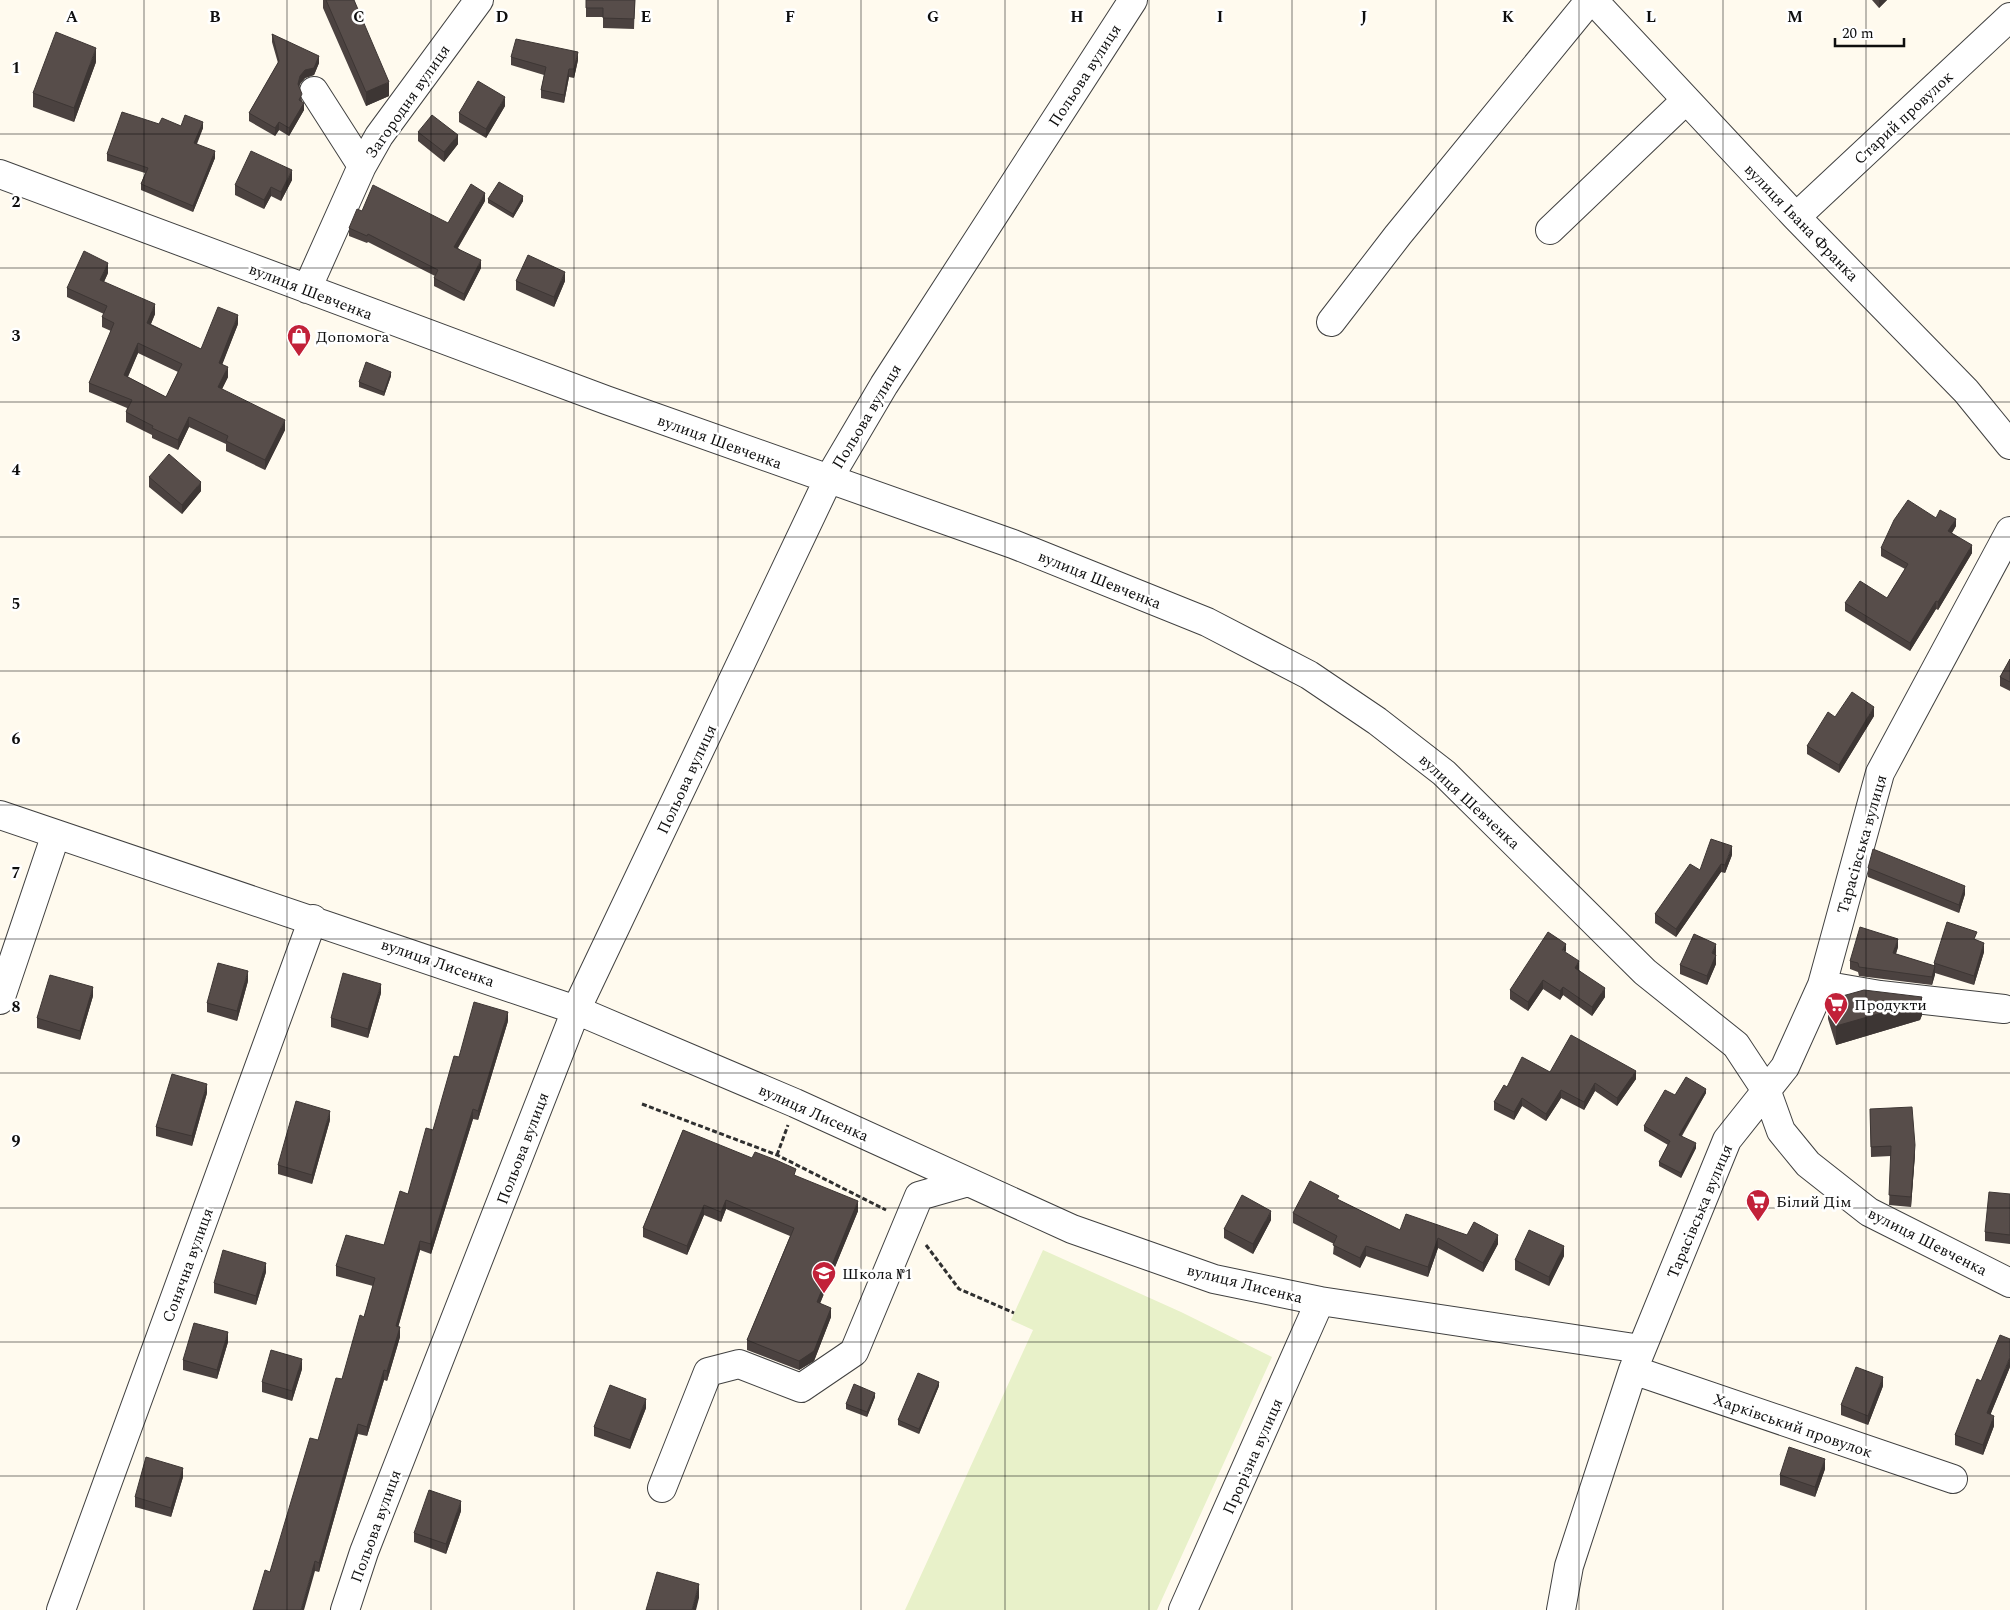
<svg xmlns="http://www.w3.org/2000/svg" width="2010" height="1610" font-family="Spectral,serif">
	<rect width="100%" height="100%" fill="#fffaee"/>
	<path fill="#e8f1c9" d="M1043,1250L1181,1312L1272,1357L1157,1610H905L1033,1330L1011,1320Z"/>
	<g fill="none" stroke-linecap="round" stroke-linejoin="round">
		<g stroke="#414141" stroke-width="30">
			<path id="minor" d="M1593,0L1796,217L1966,391L2010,445
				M314,91L362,166
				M0,174L606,400L1013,544L1207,622L1309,675L1377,721L1444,773L1645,972L1736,1045L1767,1092L1781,1131L1808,1164L1869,1212L2010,1283
				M1796,217L2010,17
				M1550,230L1686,100
				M307,289L362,166L379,136L479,0
				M1331,322L1398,235L1590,0
				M0,815L576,1010L795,1103L1072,1229L1214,1279L1320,1301L1641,1349
				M1822,985L1880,995L2004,1009
				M0,1000L56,834
				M1633,1370L1953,1479
				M662,1488L708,1372L739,1364L801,1388L854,1352L919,1196L968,1182
				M61,1610L313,919
				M345,1610L364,1552L576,1010L828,480L884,385L1133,0
				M1183,1610L1320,1301
				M1561,1610L1569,1566L1633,1370L1727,1140L1785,1067L1822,985L1880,773L2010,531"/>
		</g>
		<path stroke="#303030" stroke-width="3" stroke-dasharray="5 2.5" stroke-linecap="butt" d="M642,1104L777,1155L886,1210
			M777,1155L788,1125
			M926,1245L959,1289L1014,1313"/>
		<use href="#minor" stroke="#fff" stroke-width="28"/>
	</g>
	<path fill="#4b4240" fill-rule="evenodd" d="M323,0H354L389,96L366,106L323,8Z
		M586,0H635L634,29L603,28V17H586Z
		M1872,0H1887L1879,8Z
		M272,34L319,63L314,75L305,78L300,84L299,87L304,110L289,136L279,130L275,136L249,121V113L278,63L272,42Z
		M511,57L578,60L574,78L569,77L564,103L541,98V90L544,75L511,65Z
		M96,62L74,122L33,107V93Z
		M505,106L486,138L459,122V113Z
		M159,124L203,128L197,144L215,158L193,212L141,190V184L145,173L107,161V154Z
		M418,132L458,144L444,162L418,141Z
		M292,180L281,201L271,196L264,209L235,195V185Z
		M488,199L523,201L513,218L488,203Z
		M485,201L458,248L481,268L464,301L434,286V278L435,276L368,242L367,243L349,236V228L448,223Z
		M108,273L104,282L155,314L151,324L201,349L238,324L222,364L228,377L222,389L285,430L265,470L226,451V444L189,427L178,450L152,438V435L126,422V412L127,408L89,392V383L111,331L102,327V317L104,314L67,297V288ZM138,353L178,372L166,397L128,377Z
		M516,281H565L554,307L516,290Z
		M391,376L384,396L359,387V382Z
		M149,477L201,491L182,514L149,487Z
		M1936,518L1956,526L1952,533L1972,553L1938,610L1936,609L1910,651L1845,611V603L1887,598L1905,569L1881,556V548Z
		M2010,659V691L2000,686V677Z
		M1874,716L1839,773L1807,754V746L1835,717Z
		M1732,855L1725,873L1721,872L1676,937L1655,923V914Z
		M1868,868L1965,894L1959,913L1868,877Z
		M1977,940L1984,952L1974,985L1935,973L1932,985L1859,976L1858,972L1850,969V961L1898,947L1896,954L1934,966V963Z
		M1566,953L1579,970L1605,997L1592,1016L1563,995L1560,1000L1543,989L1528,1011L1510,999V990Z
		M1716,953V964L1707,985L1680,974V965Z
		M248,981L237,1021L207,1012V1003Z
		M381,993L368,1038L331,1027V1018Z
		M93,996L80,1040L37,1028V1018Z
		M1828,1000L1922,1015L1920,1020L1836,1045L1828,1019Z
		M508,1021L478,1120L473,1119L431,1254L420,1250L398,1327L400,1337L387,1381L384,1380L367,1436L358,1434L319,1572L315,1571L270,1572L318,1440L342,1379L364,1317L373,1286L336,1276V1266L384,1245L408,1194L433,1130L459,1057Z
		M1550,1072L1636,1079L1617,1106L1595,1091L1584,1110L1561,1098L1546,1121L1522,1106L1514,1120L1494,1110V1102L1507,1087Z
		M207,1093L192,1146L156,1136V1127Z
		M1706,1093L1682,1136L1696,1148L1681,1178L1659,1166V1162L1668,1145L1644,1131V1126L1675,1095Z
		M1870,1109L1915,1154L1911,1207L1889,1205L1891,1156L1871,1157Z
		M330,1120L312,1184L278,1174V1165Z
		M683,1130L858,1211L820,1303L831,1317L814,1361L799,1370L747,1350V1340L790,1236L726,1209L721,1222L704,1215L687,1255L643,1237V1228Z
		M2010,1194V1244L1985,1241V1232Z
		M1339,1200L1400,1230L1467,1235L1498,1244L1483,1272L1438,1248L1428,1277L1366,1256L1360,1268L1333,1254L1334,1244L1293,1223V1213Z
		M1271,1220L1253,1254L1224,1238V1229Z
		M1564,1256L1549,1286L1515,1270V1260Z
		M266,1272L256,1305L214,1293V1283Z
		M228,1342L217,1379L183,1370V1360Z
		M2010,1367L1990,1415L1994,1426L1983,1455L1955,1445V1435L1981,1381Z
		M302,1369L292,1401L262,1392V1382Z
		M939,1386L919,1434L898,1425V1420Z
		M1883,1386L1868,1425L1841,1415V1405Z
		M875,1397L867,1417L846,1409V1404Z
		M646,1408L630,1449L594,1436V1427Z
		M1825,1469L1815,1497L1780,1485V1475Z
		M183,1477L171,1517L135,1507V1497Z
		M461,1511L446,1554L414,1542V1533Z"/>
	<path fill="#3d3634" d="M1879,0H1887L1879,8Z
		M96,48V62L74,122V108Z
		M578,52V60L574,78V69Z
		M319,56V63L314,75L305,78L300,84L298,92V84L300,76Z
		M569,69V77L564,103V95Z
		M389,82V96L366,106V92Z
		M505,97V106L486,138V129Z
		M304,103V110L289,136V128Z
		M203,122V128L194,149V143Z
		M279,122V130L275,136V128Z
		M458,135V144L444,162V152Z
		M215,151V158L193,212V206Z
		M292,170V180L281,201V192Z
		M271,187V196L264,209V200Z
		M485,193V201L454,254V247Z
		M523,196V201L513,218V214Z
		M481,260V268L464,301V294Z
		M108,263V273L100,290V280Z
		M565,272V281L554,307V297Z
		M155,304V314L147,333V323Z
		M238,315V324L219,373V363Z
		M138,343V353L124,385V375Z
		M228,367V377L218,397V387Z
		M391,372V376L384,396V392Z
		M189,417V427L178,450V440Z
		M285,420V430L265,470V460Z
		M201,482V491L182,514V505Z
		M1956,519V526L1948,539V531Z
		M1972,545V553L1938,610V602Z
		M1936,601V609L1910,651V643Z
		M1874,707V716L1839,773V765Z
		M1732,846V855L1725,873V865Z
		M1721,864V872L1676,937V929Z
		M1965,886V894L1959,913V905Z
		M1898,939V947L1893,962V953Z
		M1984,943V952L1974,985V976Z
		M1566,944V952L1562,950Z
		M1716,944V953L1712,962V953Z
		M1716,955V964L1707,985V976Z
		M1579,961V970L1575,976V968Z
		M1935,966V975L1932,985V977Z
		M248,971V981L237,1021V1011Z
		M1543,980V989L1528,1011V1002Z
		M381,984V993L368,1038V1029Z
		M93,987V996L80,1040V1031Z
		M1563,987V995L1560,1000V991Z
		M1605,988V997L1592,1016V1007Z
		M1922,997V1015L1920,1020L1836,1045V1026Z
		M508,1012V1021L478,1120V1111Z
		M1636,1071V1079L1617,1106V1098Z
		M1595,1083V1091L1584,1110V1102Z
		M207,1084V1093L192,1146V1136Z
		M1706,1089V1093L1679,1139V1135Z
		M1561,1090V1098L1546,1121V1114Z
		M1522,1098V1106L1514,1120V1112Z
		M473,1109V1119L431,1254V1244Z
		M330,1111V1120L312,1184V1175Z
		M1696,1143V1148L1681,1178V1173Z
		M1915,1145V1154L1911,1207V1197Z
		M726,1200V1209L721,1222V1212Z
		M858,1201V1211L817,1311V1302Z
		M704,1205V1215L687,1255V1246Z
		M1271,1211V1220L1253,1254V1244Z
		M1498,1235V1244L1483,1272V1263Z
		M1438,1238V1248L1428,1277V1267Z
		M420,1241V1250L396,1335V1326Z
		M1366,1246V1256L1360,1268V1258Z
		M1564,1246V1256L1549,1286V1277Z
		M266,1263V1272L256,1305V1296Z
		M831,1308V1317L814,1361L799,1370V1361Z
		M400,1327V1337L387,1381V1371Z
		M228,1332V1342L217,1379V1370Z
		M2010,1357V1367L1987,1423V1413Z
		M302,1359V1369L292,1401V1391Z
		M384,1370V1380L367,1436V1427Z
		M1883,1377V1386L1868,1425V1416Z
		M939,1382V1386L919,1434V1429Z
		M875,1393V1397L867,1417V1412Z
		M646,1399V1408L630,1449V1440Z
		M1994,1416V1426L1983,1455V1445Z
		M358,1424V1434L319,1572V1563Z
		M1825,1459V1469L1815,1497V1487Z
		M183,1468V1477L171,1517V1508Z
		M461,1501V1511L446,1554V1544Z
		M315,1561V1571L304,1610H301Z
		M699,1584V1598L696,1610H692Z"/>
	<path fill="#574d4a" stroke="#3d3634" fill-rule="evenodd" d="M326,0H354L389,82L366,92Z
		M586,0H635L634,19L603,18V8H586Z
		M56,32L96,48L74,108L33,93Z
		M272,34L319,56L314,68L305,70L300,76L298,84L302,94L299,100L304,103L289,128L279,122L275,128L249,113L279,61Z
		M516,39L578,52L574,69H569L564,95L541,90L546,67L511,57Z
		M478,81L505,97L486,129L459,113Z
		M122,112L159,124L162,118L181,126L185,115L203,122L194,143L215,151L193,206L141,184L148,168L107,154Z
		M432,115L458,135L444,152L418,132Z
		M251,151L292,170L281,192L271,187L264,200L235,185Z
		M499,182L523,196L513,214L488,199Z
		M471,184L485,193L454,247L481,260L464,294L434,278L438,270L368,234L367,236L349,228L357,209L362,211L373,185L448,223Z
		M84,251L108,263L100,280L155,304L147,323L201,349L218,307L238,315L219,363L228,367L218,387L285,420L265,460L226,441L228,436L189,417L178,440L152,428L153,426L126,412L132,400L89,383L114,323L102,317L107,306L67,288ZM138,343L182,364L166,397L124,375Z
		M528,255L565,272L554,297L516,281Z
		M366,362L391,372L384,392L359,382Z
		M169,454L201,482L182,505L149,477Z
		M1908,500L1936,518L1940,510L1956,519L1948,531L1972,545L1938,602L1936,601L1910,643L1845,603L1860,581L1887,598L1908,564L1881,548L1894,520Z
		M2010,659V682L2000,677Z
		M1852,692L1874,707L1839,765L1807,746L1828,712L1835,717Z
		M1711,839L1732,846L1725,865L1721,864L1676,929L1655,914L1690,864L1700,870Z
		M1873,849L1965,886L1959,905L1868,868Z
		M1947,922L1977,932L1974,939L1984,943L1974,976L1934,963Z
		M1860,927L1898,939L1893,953L1935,966L1932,977L1859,967L1858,963L1850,961Z
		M1548,932L1566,944L1562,950L1579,961L1575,968L1605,988L1592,1007L1563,987L1560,991L1543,980L1528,1002L1510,990Z
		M1694,934L1716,944L1712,953L1716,955L1707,976L1680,965Z
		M218,963L248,971L237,1011L207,1003Z
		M343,973L381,984L368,1029L331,1018Z
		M50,975L93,987L80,1031L37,1018Z
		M1864,990L1922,997L1920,1002L1836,1026L1828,1000Z
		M474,1002L508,1012L478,1111L473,1109L431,1244L420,1241L396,1326L400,1327L387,1371L384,1370L367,1427L358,1424L319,1563L315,1561L301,1610H253L265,1570L270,1572L310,1438L318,1440L336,1378L342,1379L360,1315L364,1317L375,1278L336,1266L346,1235L384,1245L400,1191L408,1194L426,1128L433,1130L454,1056L459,1057Z
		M1571,1035L1636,1071L1617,1098L1595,1083L1584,1102L1561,1090L1546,1114L1522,1098L1514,1112L1494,1102L1504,1085L1507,1087L1522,1057L1550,1072Z
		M172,1074L207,1084L192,1136L156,1127Z
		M1686,1077L1706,1089L1679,1135L1696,1143L1681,1173L1659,1162L1670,1141L1644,1126L1665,1090L1675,1095Z
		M296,1101L330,1111L312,1175L278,1165Z
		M1912,1107L1915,1145L1911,1197L1889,1195L1891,1146L1871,1147L1870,1109Z
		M683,1130L752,1158L755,1152L776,1160L796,1169L794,1175L858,1201L817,1302L831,1308L814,1351L799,1361L747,1340L794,1228L726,1200L721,1212L704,1205L687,1246L643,1228Z
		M1310,1181L1339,1196L1337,1199L1400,1230L1406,1214L1467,1235L1474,1222L1498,1235L1483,1263L1438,1238L1428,1267L1366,1246L1360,1258L1333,1245L1337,1236L1293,1213Z
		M1989,1192L2010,1194V1235L1985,1232Z
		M1242,1195L1271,1211L1253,1244L1224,1229Z
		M1529,1230L1564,1246L1549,1277L1515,1260Z
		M223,1250L266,1263L256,1296L214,1283Z
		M194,1323L228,1332L217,1370L183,1360Z
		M2000,1335L2010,1339V1357L1987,1413L1994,1416L1983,1445L1955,1435L1977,1379L1981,1381Z
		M271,1350L302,1359L292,1391L262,1382Z
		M1856,1367L1883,1377L1868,1416L1841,1405Z
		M918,1373L939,1382L919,1429L898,1420Z
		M854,1384L875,1393L867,1412L846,1404Z
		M610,1385L646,1399L630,1440L594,1427Z
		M1789,1447L1825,1459L1815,1487L1780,1475Z
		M146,1457L183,1468L171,1508L135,1497Z
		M429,1490L461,1501L446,1544L414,1533Z
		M657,1572L699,1584L692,1610H646Z"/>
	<path fill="none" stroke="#0e0e0e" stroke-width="1" stroke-opacity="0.55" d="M144,0V1610M287,0V1610M431,0V1610M574,0V1610M718,0V1610M861,0V1610M1005,0V1610M1149,0V1610M1292,0V1610M1436,0V1610M1579,0V1610M1723,0V1610M1866,0V1610M0,134H2010M0,268H2010M0,402H2010M0,537H2010M0,671H2010M0,805H2010M0,939H2010M0,1073H2010M0,1208H2010M0,1342H2010M0,1476H2010"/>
	<defs>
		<g id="shop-pin" transform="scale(1.25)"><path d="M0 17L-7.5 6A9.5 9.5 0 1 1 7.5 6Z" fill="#c22139" stroke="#fff"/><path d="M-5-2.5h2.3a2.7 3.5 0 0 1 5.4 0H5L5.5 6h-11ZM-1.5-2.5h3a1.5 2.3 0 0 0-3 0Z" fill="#fff"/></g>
		<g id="supermarket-pin" transform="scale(1.25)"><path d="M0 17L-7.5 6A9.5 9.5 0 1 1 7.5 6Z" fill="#c22139" stroke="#fff"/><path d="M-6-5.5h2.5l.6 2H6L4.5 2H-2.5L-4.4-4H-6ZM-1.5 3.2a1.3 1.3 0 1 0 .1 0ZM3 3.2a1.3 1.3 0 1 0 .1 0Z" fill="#fff"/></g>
		<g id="school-pin" transform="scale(1.25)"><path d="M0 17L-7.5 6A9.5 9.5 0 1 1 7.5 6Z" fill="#c22139" stroke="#fff"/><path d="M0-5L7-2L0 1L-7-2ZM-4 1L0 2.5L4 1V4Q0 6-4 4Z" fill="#fff"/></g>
	</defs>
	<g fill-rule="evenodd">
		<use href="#shop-pin" x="299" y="336"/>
		<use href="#supermarket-pin" x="1836" y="1004"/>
		<use href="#supermarket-pin" x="1758" y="1201"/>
		<use href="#school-pin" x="824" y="1273"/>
	</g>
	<g text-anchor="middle" stroke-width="5" stroke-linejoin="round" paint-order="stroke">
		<g font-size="16" fill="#0e0e0e" stroke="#fff">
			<text transform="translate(1084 75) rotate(-57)" y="6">Польова вулиця</text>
			<text transform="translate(407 101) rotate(-55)" y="6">Загородня вулиця</text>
			<text transform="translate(1903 117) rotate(-43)" y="6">Старий провулок</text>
			<text transform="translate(1802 222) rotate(46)" y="6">вулиця Івана Франка</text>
			<text transform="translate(311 291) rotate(21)" y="6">вулиця Шевченка</text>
			<text transform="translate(866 416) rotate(-59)" y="6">Польова вулиця</text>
			<text transform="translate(720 441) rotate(20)" y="6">вулиця Шевченка</text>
			<text transform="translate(1100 579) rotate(22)" y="6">вулиця Шевченка</text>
			<text transform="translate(686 779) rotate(-65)" y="6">Польова вулиця</text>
			<text transform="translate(1470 801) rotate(43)" y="6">вулиця Шевченка</text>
			<text transform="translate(1861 844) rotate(-74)" y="6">Тарасівська вулиця</text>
			<text transform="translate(438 962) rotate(19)" y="6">вулиця Лисенка</text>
			<text transform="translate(814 1112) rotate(24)" y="6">вулиця Лисенка</text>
			<text transform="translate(522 1148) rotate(-69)" y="6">Польова вулиця</text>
			<text transform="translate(1699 1211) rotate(-67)" y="6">Тарасівська вулиця</text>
			<text transform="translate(1928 1241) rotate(27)" y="6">вулиця Шевченка</text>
			<text transform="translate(187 1265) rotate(-70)" y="6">Сонячна вулиця</text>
			<text transform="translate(1245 1283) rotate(14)" y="6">вулиця Лисенка</text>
			<text transform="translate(1793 1425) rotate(19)" y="6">Харківський провулок</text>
			<text transform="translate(1252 1456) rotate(-66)" y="6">Прорізна вулиця</text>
			<text transform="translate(375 1526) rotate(-70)" y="6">Польова вулиця</text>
		</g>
		<g font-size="16" fill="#0e0e0e" stroke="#fff" text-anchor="start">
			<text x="316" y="342">Допомога</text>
			<text x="1854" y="1010">Продукти</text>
			<text x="1776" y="1207">Білий Дім</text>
			<text x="842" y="1279">Школа №1</text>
		</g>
	</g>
	<g font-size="16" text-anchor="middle" font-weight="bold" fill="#0e0e0e" stroke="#fff" stroke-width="5" stroke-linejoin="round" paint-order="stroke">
		<text x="72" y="22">A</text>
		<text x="215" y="22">B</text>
		<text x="359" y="22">C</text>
		<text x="502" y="22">D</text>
		<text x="646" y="22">E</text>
		<text x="790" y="22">F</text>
		<text x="933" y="22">G</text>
		<text x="1077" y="22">H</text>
		<text x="1220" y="22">I</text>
		<text x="1364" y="22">J</text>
		<text x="1508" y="22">K</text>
		<text x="1651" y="22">L</text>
		<text x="1795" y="22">M</text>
		<text x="16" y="73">1</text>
		<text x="16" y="207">2</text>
		<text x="16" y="341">3</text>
		<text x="16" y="475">4</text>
		<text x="16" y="609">5</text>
		<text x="16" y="744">6</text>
		<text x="16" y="878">7</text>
		<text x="16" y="1012">8</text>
		<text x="16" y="1146">9</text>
	</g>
	<path d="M1835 38v8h69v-8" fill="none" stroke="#0e0e0e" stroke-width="2.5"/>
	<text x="1842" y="38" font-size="15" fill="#0e0e0e" stroke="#ffffff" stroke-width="4" paint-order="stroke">20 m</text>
</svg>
